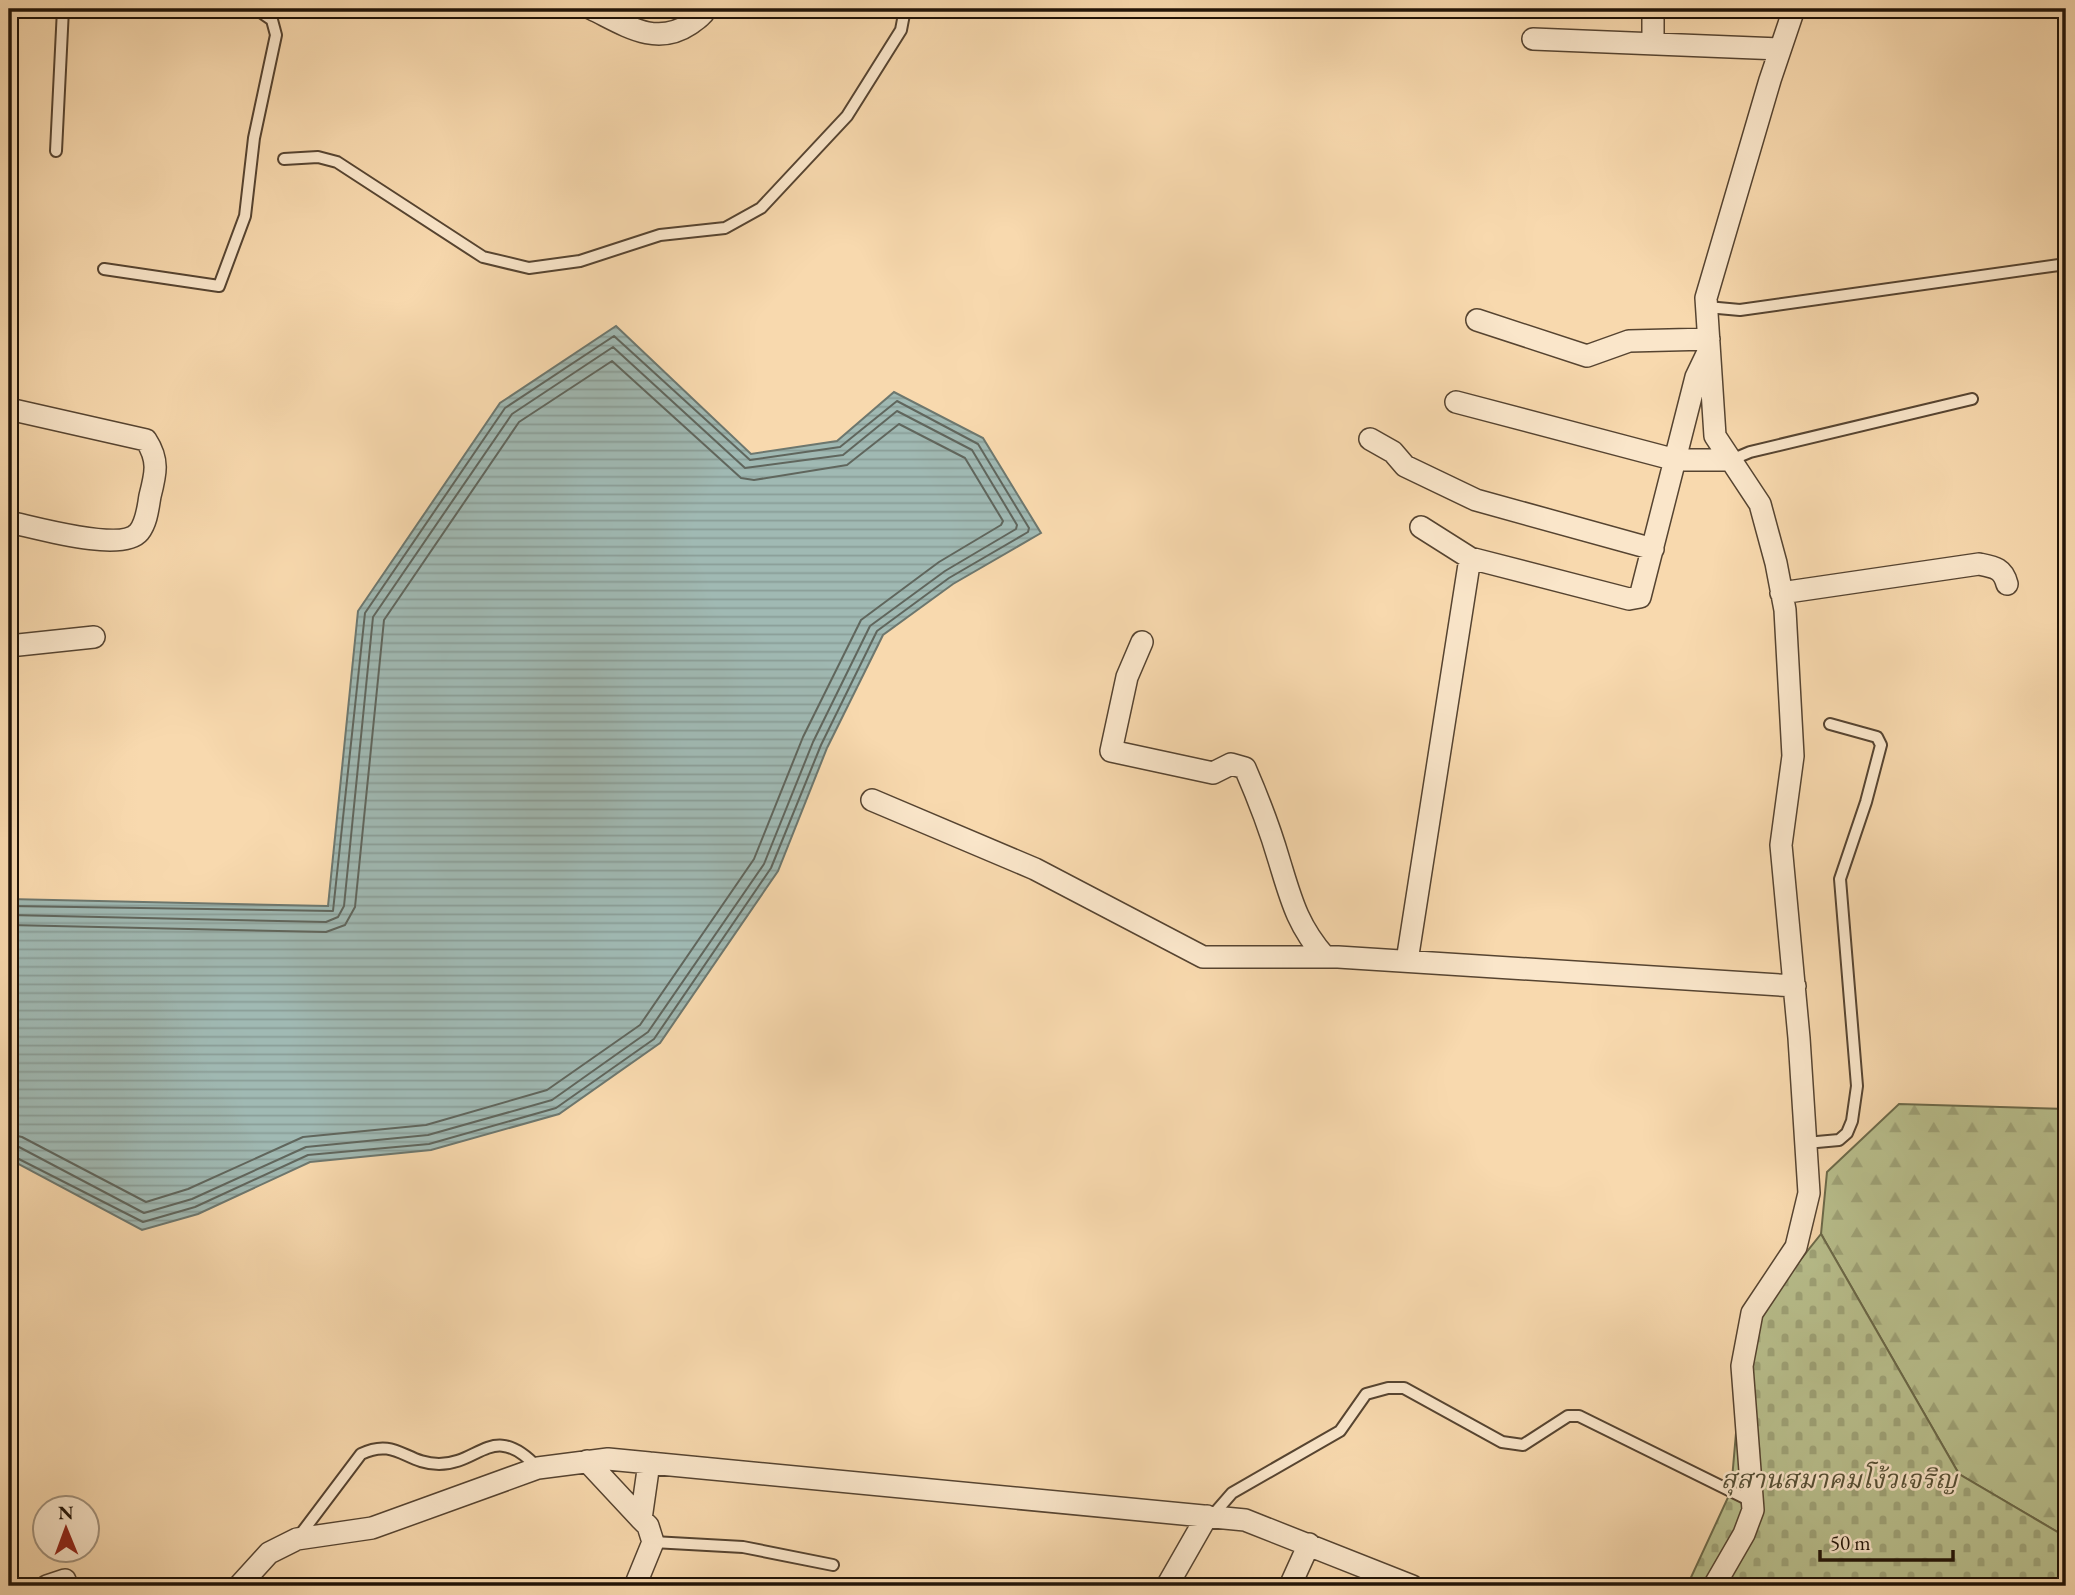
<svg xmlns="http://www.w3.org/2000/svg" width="2075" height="1595" font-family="'EB Garamond','Noto Serif Thai',serif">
	<defs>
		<pattern id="forest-firs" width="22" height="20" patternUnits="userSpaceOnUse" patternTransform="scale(1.75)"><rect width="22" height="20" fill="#b9c08e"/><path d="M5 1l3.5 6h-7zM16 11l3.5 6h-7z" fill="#9fa479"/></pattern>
		<pattern id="cemetery-stones" width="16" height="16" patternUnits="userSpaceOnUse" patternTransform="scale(1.75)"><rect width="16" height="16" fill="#b9c08e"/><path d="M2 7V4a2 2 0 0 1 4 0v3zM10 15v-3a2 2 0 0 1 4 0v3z" fill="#9fa479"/></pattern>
		<pattern id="water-rules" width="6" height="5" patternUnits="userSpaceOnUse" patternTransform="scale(1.75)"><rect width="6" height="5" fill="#a0b9b3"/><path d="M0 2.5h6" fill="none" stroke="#8a9e98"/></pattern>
	</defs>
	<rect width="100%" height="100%" fill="#f8d9ae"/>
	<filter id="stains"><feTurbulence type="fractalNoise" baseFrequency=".00286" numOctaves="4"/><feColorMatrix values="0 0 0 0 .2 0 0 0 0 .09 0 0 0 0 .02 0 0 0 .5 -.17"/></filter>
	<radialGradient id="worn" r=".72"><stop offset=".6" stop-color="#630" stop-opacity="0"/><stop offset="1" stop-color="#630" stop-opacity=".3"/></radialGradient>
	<path fill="url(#forest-firs)" stroke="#6c6a4a" stroke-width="2" d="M1899,1104L2066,1109V1537L1959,1474L1821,1234L1827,1172Z"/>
	<path fill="url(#cemetery-stones)" stroke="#6c6a4a" stroke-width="2" d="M1821,1234L1959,1474L2066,1537V1586H1687L1731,1491L1745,1329Z"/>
	<path fill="url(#water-rules)" stroke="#6d776e" stroke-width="2" d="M616,326L751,454L837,441L894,392L983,438L1041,533L953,584L883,635L827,748L778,871L660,1043L559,1114L431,1150L310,1162L198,1214L142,1230L9,1159V899L328,906L358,611L500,403Z"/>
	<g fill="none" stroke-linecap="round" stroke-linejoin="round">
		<path stroke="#60665d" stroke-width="2" d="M9,906L333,911L365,613L505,408L614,336L750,460L840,447L897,401L978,444L1029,528L1028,532L949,578L877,631L821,745L771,868L654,1039L556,1108L429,1144L308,1155L195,1207L143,1222L9,1154
			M9,915L326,922L338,917L344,906L373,617L512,414L613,347L745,468L843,455L897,411L972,450L1017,525L1016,529L945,571L870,626L813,742L764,864L648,1032L552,1100L428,1135L306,1147L192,1199L144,1213L19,1147L9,1145
			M9,925L326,932L345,925L355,907L384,620L519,422L612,361L741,478L754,480L847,465L899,424L965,458L1003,521L1001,525L939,562L861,620L803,737L754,859L640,1025L547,1090L426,1125L303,1137L188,1189L146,1202L22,1137L9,1134"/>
		<g stroke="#564431" stroke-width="14">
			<path id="service" d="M56,151L63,9
				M284,159L318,157L337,162L483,257L529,268L580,261L660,235L725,228L761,208L847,116L901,30L905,9
				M104,269L219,286L245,216L254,138L276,35L272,20L256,9
				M1707,307L1740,310L2066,264
				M1731,460L1750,452L1972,399
				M1806,1143L1839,1140L1847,1133L1852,1121L1857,1086L1840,879L1866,802L1881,745L1877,737L1830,724
				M1212,1516L1232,1493L1340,1431L1366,1394L1388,1388H1404L1502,1442L1523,1445L1568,1416H1579L1753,1502
				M297,1539L361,1454C396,1437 406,1464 439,1464C480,1464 493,1420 538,1468
				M653,1542L743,1547L833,1565"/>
		</g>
		<g stroke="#564431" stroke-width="24">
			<path id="minor" d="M592,9C625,25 656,47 690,24C697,19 702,16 706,9
				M1533,39L1780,49
				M1653,44V9
				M1477,320L1587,356L1629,341L1709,339
				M1456,402L1676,460H1731
				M9,409L146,440C159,460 156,473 150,496C148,507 147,522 139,532C122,553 34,527 9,522
				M1370,439L1393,452L1405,466L1476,500L1653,549
				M1421,527L1470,558L1629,599L1640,597L1696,377L1708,352
				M1781,593L1979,564C1994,567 2003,568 2007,584
				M1142,642L1127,677L1111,751L1213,773L1231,764L1245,768C1258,798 1270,829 1279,860C1291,899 1297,925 1325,957
				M9,646L94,637
				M872,800L1035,869L1203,957H1338L1795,986
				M1407,961L1470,558
				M587,1461L641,1519
				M47,1586L65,1580
				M239,1586L269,1553L297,1539L372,1528L538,1468L608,1459L1245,1520L1412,1586
				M635,1586L653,1542L648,1526L641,1519L649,1463
				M1167,1586L1207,1516
				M1290,1586L1309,1544
				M1714,1586L1744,1534L1753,1510L1742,1366L1752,1313L1796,1247L1809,1193L1799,1038L1781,845L1793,756L1785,610L1776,563L1760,504L1715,436L1706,298L1770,80L1794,9"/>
		</g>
		<use href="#service" stroke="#fae6ca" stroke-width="10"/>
		<use href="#minor" stroke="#fae6ca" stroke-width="21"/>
	</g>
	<g text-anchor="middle" stroke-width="5" stroke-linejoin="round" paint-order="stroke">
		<g font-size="26" font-style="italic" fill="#565036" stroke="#fae6ca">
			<text x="1839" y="1488">สุสานสมาคมโง้วเจริญ</text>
		</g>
	</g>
	<rect width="2075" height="1595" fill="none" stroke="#f8d9ae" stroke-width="35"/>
	<rect x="10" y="10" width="2054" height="1574" fill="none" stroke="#201307" stroke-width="3.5"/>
	<rect x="18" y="18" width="2040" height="1560" fill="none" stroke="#201307" stroke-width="2"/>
	<g transform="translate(66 1529) rotate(359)"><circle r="33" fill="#fae6ca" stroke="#a3927c" stroke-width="2"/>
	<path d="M0-5L12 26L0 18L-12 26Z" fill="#8f2418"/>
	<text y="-10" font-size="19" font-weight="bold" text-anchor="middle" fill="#201307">N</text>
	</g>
	<path d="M1820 1550v10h133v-10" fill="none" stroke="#201307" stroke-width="3.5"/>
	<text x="1830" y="1550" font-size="21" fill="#201307" stroke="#fae6ca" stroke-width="5" paint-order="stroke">50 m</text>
	<rect width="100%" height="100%" filter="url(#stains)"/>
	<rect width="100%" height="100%" fill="url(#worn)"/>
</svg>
